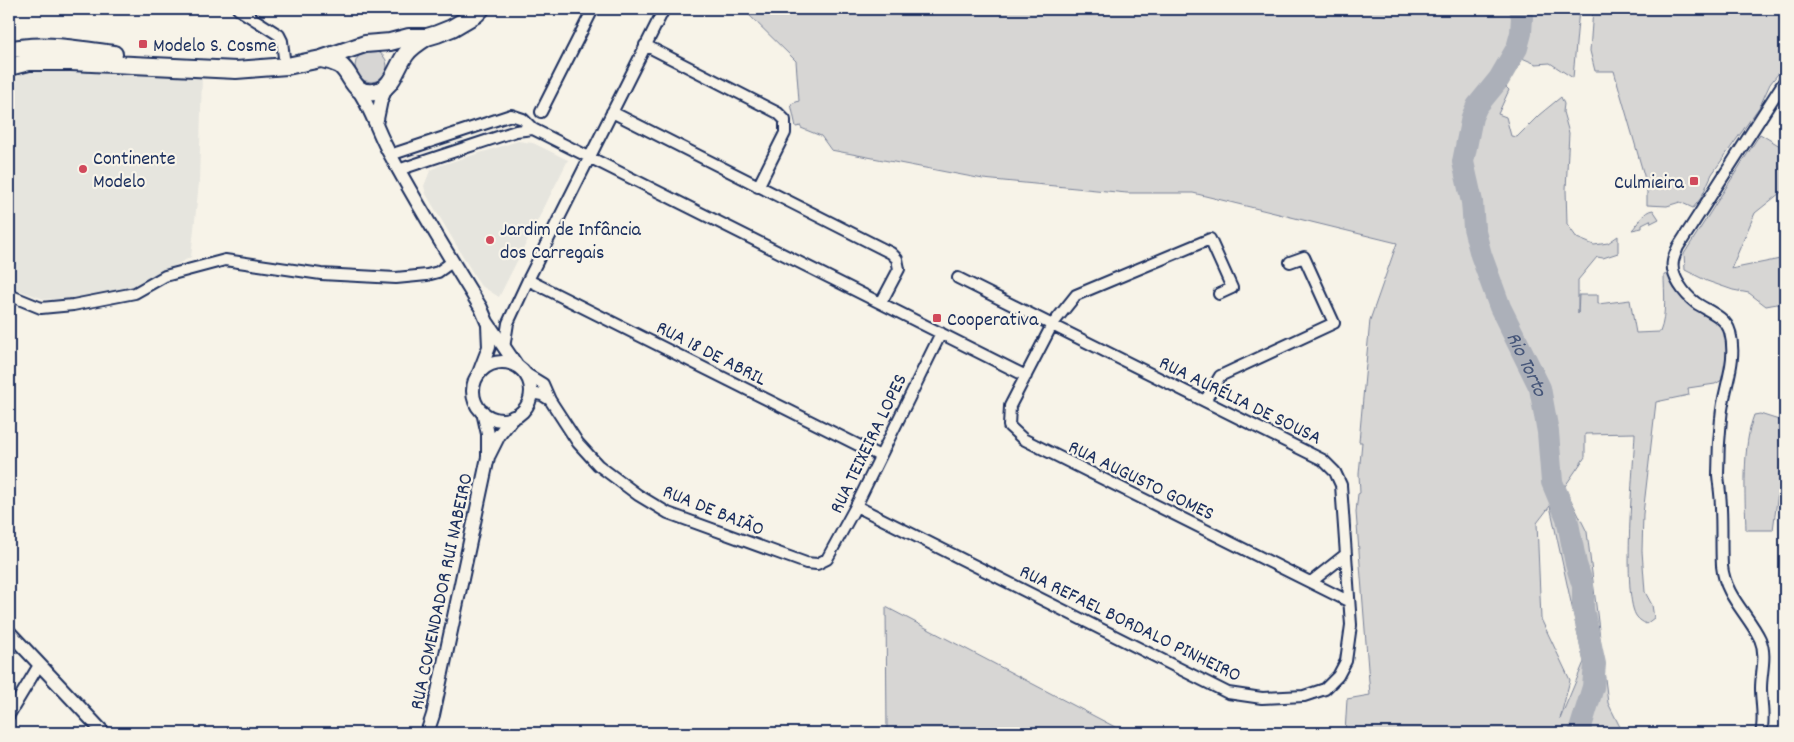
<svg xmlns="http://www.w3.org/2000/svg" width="1794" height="742" font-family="Dekko,sans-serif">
	<rect width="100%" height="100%" fill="#f7f3e8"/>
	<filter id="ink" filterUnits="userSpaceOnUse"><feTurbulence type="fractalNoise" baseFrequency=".02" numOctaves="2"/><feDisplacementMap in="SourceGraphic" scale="10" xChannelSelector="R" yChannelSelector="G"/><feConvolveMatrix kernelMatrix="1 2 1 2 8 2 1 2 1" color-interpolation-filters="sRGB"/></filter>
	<g filter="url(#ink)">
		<path fill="#e6e5de" d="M19,71L202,75L199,183L191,257L131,289L77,300L44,299L9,287V82Z
			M518,141L533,143L568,160L499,297L480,285L426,194L424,186L430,171L438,166Z"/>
		<path fill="#d7d6d4" stroke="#798299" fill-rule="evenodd" d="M743,9H1519C1524,35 1511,57 1497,78L1502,83C1513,67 1527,40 1530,20C1530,17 1528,12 1527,9H1579L1573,78L1550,63L1536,64L1522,58L1506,87L1509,90L1498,114L1506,117L1511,136L1517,137L1539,115L1561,97L1564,104L1563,112L1569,133L1566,189L1567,224L1577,238L1594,245L1608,243L1618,236V253L1603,258L1597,257L1578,280V314L1579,295H1598V304L1630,300L1636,333L1660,332C1667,315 1664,292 1664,275L1674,273L1672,274L1671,283L1675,290L1723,328L1729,351L1727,370L1722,380L1715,384L1688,388L1689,395L1656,402L1643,514L1642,551L1645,592L1652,605L1654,618L1646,624C1643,622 1639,620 1637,617C1621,599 1634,463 1635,433L1585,434V457L1561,492L1566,490L1587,532L1608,703L1623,733H1345L1347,699L1370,695L1356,512L1358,494L1360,493L1359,474L1362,442H1359L1370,320L1397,243L1193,193H1127L983,179L831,150L821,136L801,128V126L796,127L791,104L799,101L796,61ZM1550,506L1584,662L1560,719L1570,680L1541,619L1537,523Z
			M1593,9H1785V65L1770,84L1760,106L1712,174L1701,198L1693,208L1680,202L1667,206L1647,205V186L1614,71H1595L1590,51Z
			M355 66a16 16 0 1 1 32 0a16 16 0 1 1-32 0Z
			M1760,134L1785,149V189L1755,213L1731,269L1785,258V307L1777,304L1766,306L1749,293L1733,290L1707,281L1685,270L1684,254Z
			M1653,210L1659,219L1651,223L1650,220L1642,224V228L1632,230C1639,223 1643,211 1653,210Z
			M1760,414L1785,422V441L1773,530H1746C1745,496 1742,447 1754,415Z
			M886,607L1115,727L1143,733H887Z"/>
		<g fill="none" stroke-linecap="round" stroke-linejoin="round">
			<path stroke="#acb0b9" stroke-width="22" id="s1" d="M1520,9L1522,17L1521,33L1517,48L1499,79L1477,106L1472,117L1463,162L1472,202L1474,228L1481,255L1500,307L1540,388L1548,432L1552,482L1567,518L1576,564L1583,586V609L1595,664L1593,687L1579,733"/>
			<g stroke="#1b2f5e" stroke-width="14">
				<path id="minor" d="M238,9L279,35L282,41L285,66
					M645,45L778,113L785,120V133L758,187
					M541,112L593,9
					M612,112L891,253L897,259L899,269L881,303
					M390,155L511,115L523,119L533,129L1026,376
					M398,170L516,131L533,129
					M528,280L880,456
					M1219,294L1232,288L1210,239L1076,295L1052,325L1010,406L1009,426L1023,439L1348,601
					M9,295L41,308L73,305L135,293L165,276L225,260L321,274L396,278L427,275L438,272L452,262
					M504,348L508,323L528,280L664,9
					M525,373L543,384L550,400L578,443L598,465L638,495L668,513L806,563L817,564L827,559L856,506L941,333
					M531,393L542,395L550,400
					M1205,401L1220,376L1334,323L1304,257L1290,262
					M856,506L1228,693L1262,698L1304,696L1325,689L1338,676L1346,661L1351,625L1341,485L1335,472L1323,460L958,278
					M1311,582L1345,555
					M9,715L39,665
					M1761,733C1765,718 1761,704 1761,688C1761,672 1767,655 1760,639C1748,614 1725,596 1722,566C1721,547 1722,528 1721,509C1721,497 1719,486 1718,475C1718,456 1719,437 1721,418C1723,388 1738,362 1730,332C1726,317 1708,311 1696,303C1685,295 1670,276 1673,261C1674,256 1676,252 1678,247L1785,80"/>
			</g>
			<g stroke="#1b2f5e" stroke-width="16">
				<path id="tertiary" d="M357,88C372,109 378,134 391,156C419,208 450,258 481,308L487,322L517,366
					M376,124L381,100L387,86
					M473 391a29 29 0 1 1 58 0a29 29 0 1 1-58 0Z
					M479,373L489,347L488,325
					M489,455L499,435L513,417
					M9,632L104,733
					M427,733L433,715L488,457V434L483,412"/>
			</g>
			<g stroke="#1b2f5e" stroke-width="20">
				<path id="primary" d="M9,50C43,42 80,50 114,54
					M321,59C327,60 334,62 340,65C353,75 352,95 374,92C393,89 396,67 406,54C411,47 419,42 427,37
					M9,67L29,62H71L236,70L287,66L321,59L365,44L390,42L409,37H427L437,34L452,28L476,14L481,9"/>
			</g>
			<use href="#minor" stroke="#f7f3e8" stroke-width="10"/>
			<use href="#tertiary" stroke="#f7f3e8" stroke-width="12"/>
			<use href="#primary" stroke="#f7f3e8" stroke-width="16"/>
		</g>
	</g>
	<g fill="#d1495b" stroke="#f7f3e8" stroke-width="2">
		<rect x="138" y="39" width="10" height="10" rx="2.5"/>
		<circle cx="83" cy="169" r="5"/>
		<rect x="1689" y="176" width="10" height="10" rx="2.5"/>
		<circle cx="490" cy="240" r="5"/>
		<rect x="932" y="313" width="10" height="10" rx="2.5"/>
	</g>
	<g text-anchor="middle" stroke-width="4.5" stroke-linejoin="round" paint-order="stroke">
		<g font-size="20" fill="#1b2f5e" stroke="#f7f3e8" text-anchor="start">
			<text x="153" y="51">Modelo S. Cosme</text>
			<text x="93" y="164">Continente<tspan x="93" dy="23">Modelo</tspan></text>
			<text x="1684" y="188" text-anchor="end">Culmieira</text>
			<text x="500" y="235">Jardim de Infância<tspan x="500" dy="23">dos Carregais</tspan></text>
			<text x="947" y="325">Cooperativa</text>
		</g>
		<g font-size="20" fill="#1b2f5e" stroke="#f7f3e8">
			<text transform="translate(712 352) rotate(27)" y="7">RUA 18 DE ABRIL</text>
			<text transform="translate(1241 399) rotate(26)" y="7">RUA AURÉLIA DE SOUSA</text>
			<text transform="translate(867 443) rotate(-64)" y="7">RUA TEIXEIRA LOPES</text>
			<text transform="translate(1142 479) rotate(26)" y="7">RUA AUGUSTO GOMES</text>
			<text transform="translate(714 509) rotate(22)" y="7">RUA DE BAIÃO</text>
			<text transform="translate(440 591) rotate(-78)" y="7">RUA COMENDADOR RUI NABEIRO</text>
			<text transform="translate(1131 622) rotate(26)" y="7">RUA REFAEL BORDALO PINHEIRO</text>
		</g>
		<g font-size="21" font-style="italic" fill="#465679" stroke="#f7f3e8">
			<text dy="7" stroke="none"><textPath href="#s1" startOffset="382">Rio Torto</textPath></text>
		</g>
	</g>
	<rect width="1794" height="742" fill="none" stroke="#f7f3e8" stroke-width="30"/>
	<rect x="15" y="15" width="1764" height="712" fill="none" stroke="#1b2f5e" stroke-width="2" filter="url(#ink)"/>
</svg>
